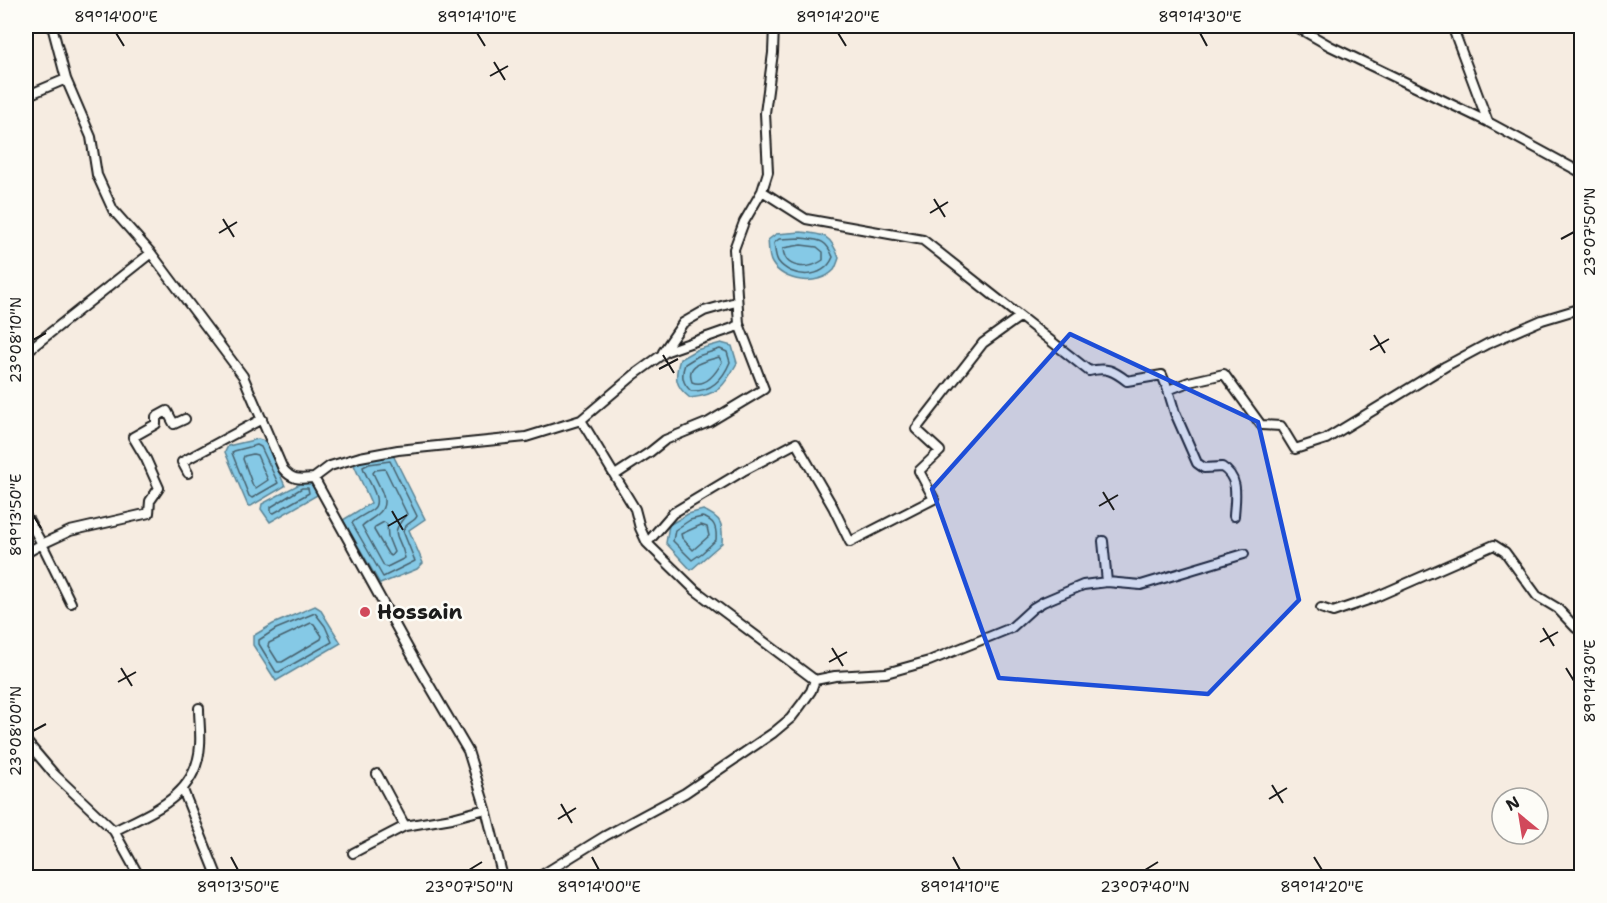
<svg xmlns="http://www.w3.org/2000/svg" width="1607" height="903" font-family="'Shantell Sans',sans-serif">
	<rect width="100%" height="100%" fill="#f6ece1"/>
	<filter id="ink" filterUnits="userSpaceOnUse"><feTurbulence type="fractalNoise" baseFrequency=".0167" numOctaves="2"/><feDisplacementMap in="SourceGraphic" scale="12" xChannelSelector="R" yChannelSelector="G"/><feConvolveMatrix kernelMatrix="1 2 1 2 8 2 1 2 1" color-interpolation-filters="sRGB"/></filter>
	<g filter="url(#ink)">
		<path fill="#85c9e6" stroke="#5b8495" stroke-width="1.5" d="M801,232C824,234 831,235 839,258C838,261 836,267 834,270C818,287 783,282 772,263C768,257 769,247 768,240L776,234Z
			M721,343L732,346L737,363C724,387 718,395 690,398C675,386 674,378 680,359L696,350Z
			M258,439L265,441L285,486L251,506H248L225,452L228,446Z
			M393,455L425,519L409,530L423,563L417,569L380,584L343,520L371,503L354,465L367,458Z
			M305,481L314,486L319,494L270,522L261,509L262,504Z
			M703,510C722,518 723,524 722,543L691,570L666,543L669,525L688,514Z
			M315,606L320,609L341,643L276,681L253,645V636L273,624Z"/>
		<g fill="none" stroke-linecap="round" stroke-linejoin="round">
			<path stroke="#46616d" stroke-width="1.5" d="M801,238C819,240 826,239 833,257C824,280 791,279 778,261C775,256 775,248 774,243L779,239Z
				M801,245L817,247L823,252V260C809,270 784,270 783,248Z
				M720,349L727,352L730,362C723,379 712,392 691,391C682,383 681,375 685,364L698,356Z
				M719,357L722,362C716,373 706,388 692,382C685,363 704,362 719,357Z
				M257,445L261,447L278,483L252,498L249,496L232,453L234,451Z
				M253,454L257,455L268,480L256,488L253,486L243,459L244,456Z
				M390,461L417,516C415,522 405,523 403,531L415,561L383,577L352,523C358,517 367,514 373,509C384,500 365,477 363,467L369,464Z
				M385,469L407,514C387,537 400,533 405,558L387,567L384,566L362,526C367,521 373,519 378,514C392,503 378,485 373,473L375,470Z
				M302,488H308L309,493L274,513L271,512V507Z
				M702,517C714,520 717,527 716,540L702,553L692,560L673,541L675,530L690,520Z
				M384,522L387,524L388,537L394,552L391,556L388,554L374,530L375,527Z
				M701,525L707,527L709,536L693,550L682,538L681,534Z
				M315,613L325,626L332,642L279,672H276L259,644V640L276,629Z
				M311,623L314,624L322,636L321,639L282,662H278L268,646L269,643Z"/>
			<g stroke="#1c1c1c" stroke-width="12">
				<path id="minor" d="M52,26L66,79L91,137L97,175L113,210L151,253L243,376L283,469C293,481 300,479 314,478L414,659L468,751L486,809L503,878
					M1295,26L1330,46L1488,122L1582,173
					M1452,26L1488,122
					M26,96L66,79
					M762,191L806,219L923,240L1089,371C1106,367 1113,370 1127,381L1162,375L1168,390L1189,382L1224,374L1261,425L1281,426L1295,449L1326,439L1446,366L1487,344L1542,320L1582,308
					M26,352L151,253
					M663,352L683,323L704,311L732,303
					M1168,390L1175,413L1197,463L1204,468L1222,467C1240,478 1235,498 1234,516
					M188,473L182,462L262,419
					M615,475L650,452L665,440L709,422L764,389L739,324
					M314,478L330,466L360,457L398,450L526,437L581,420L634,375L667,351L733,328L739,324L734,249L744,222L762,191L768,172L765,113L773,53L774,26
					M28,519L42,544L70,531L149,513L150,501L159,488L146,459L133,437L156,424V417L167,411L174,424L185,419
					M1103,541L1107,582
					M647,543L673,513L743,471L796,443L833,507L850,542L934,499L919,471L940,451L916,429L983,343L1018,318
					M26,553L42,544L71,603
					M1321,608L1333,612L1371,599L1494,545L1505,552L1537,596L1557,608L1576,628L1582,627
					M815,680L835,676L886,673L929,661L1011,628L1033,608L1043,602L1083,585L1107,582L1141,585L1244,554
					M26,741L54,774L114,831L140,878
					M377,774L405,826
					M183,790L218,878
					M114,831C153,811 197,796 200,745C201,733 199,720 199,708
					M353,853L405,826L452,818L486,809
					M537,878L605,836L685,793L773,733L791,718L801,705L811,691L815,680L695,590L647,543L640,528L635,509L581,420"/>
			</g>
			<use href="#minor" stroke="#fdfcf7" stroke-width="8"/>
		</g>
	</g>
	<path fill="#1d4ed8" fill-opacity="0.2" stroke="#1d4ed8" stroke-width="4.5" stroke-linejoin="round" d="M1070,334L1258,422L1299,600L1208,694L999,678L932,489Z"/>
	<path fill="none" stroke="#1c1c1c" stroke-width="2" d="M116,33L124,46M477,33L485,46M838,33L846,46M1200,33L1207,46M494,62L505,80M490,76L508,66M934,199L945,217M930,213L948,202M223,219L234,237M219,233L237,222M1561,239L1574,232M1374,335L1385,353M33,340L46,333M1370,350L1389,339M663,355L674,373M659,369L678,359M1103,492L1114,510M1099,506L1118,495M392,511L403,530M33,515L41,528M388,526L407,515M1543,628L1554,646M1540,642L1558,632M832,648L843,666M829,662L847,652M121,668L132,686M1566,668L1574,681M118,682L136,672M33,731L46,724M1272,785L1283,803M1269,799L1287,788M561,804L572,823M558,819L576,808M231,857L238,870M592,857L599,870M953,857L960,870M1314,857L1322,870M469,870L482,862M1145,870L1158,862"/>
	<circle fill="#d1495b" stroke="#fdfcf7" stroke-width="2" cx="365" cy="612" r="6"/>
	<g text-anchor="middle" stroke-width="5" stroke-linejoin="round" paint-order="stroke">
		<g font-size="21" font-weight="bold" fill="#1c1c1c" stroke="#fdfcf7" text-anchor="start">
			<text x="377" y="619">Hossain</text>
		</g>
	</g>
	<rect width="1607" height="903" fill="none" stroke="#fdfcf7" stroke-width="66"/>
	<g transform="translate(1520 816) rotate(330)"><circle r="28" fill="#fdfcf7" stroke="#a3a29f" stroke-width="1.5"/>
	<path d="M0-4.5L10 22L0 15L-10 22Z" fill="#d1495b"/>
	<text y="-9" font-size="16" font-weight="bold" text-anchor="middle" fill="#1c1c1c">N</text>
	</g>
	<rect x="33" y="33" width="1541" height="837" fill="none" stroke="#1c1c1c" stroke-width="2"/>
	<g font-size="15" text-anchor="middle" fill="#1c1c1c">
		<text x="116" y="22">89°14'00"E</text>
		<text x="477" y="22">89°14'10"E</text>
		<text x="838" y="22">89°14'20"E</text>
		<text x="1200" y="22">89°14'30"E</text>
		<text transform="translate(1590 232) rotate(-90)" y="5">23°07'50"N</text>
		<text transform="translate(16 340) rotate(-90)" y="5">23°08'10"N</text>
		<text transform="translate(16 515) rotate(-90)" y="5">89°13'50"E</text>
		<text transform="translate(1590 681) rotate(-90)" y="5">89°14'30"E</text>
		<text transform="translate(16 731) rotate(-90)" y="5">23°08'00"N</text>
		<text x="238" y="892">89°13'50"E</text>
		<text x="469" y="892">23°07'50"N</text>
		<text x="599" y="892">89°14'00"E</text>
		<text x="960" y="892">89°14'10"E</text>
		<text x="1145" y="892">23°07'40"N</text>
		<text x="1322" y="892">89°14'20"E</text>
	</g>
</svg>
